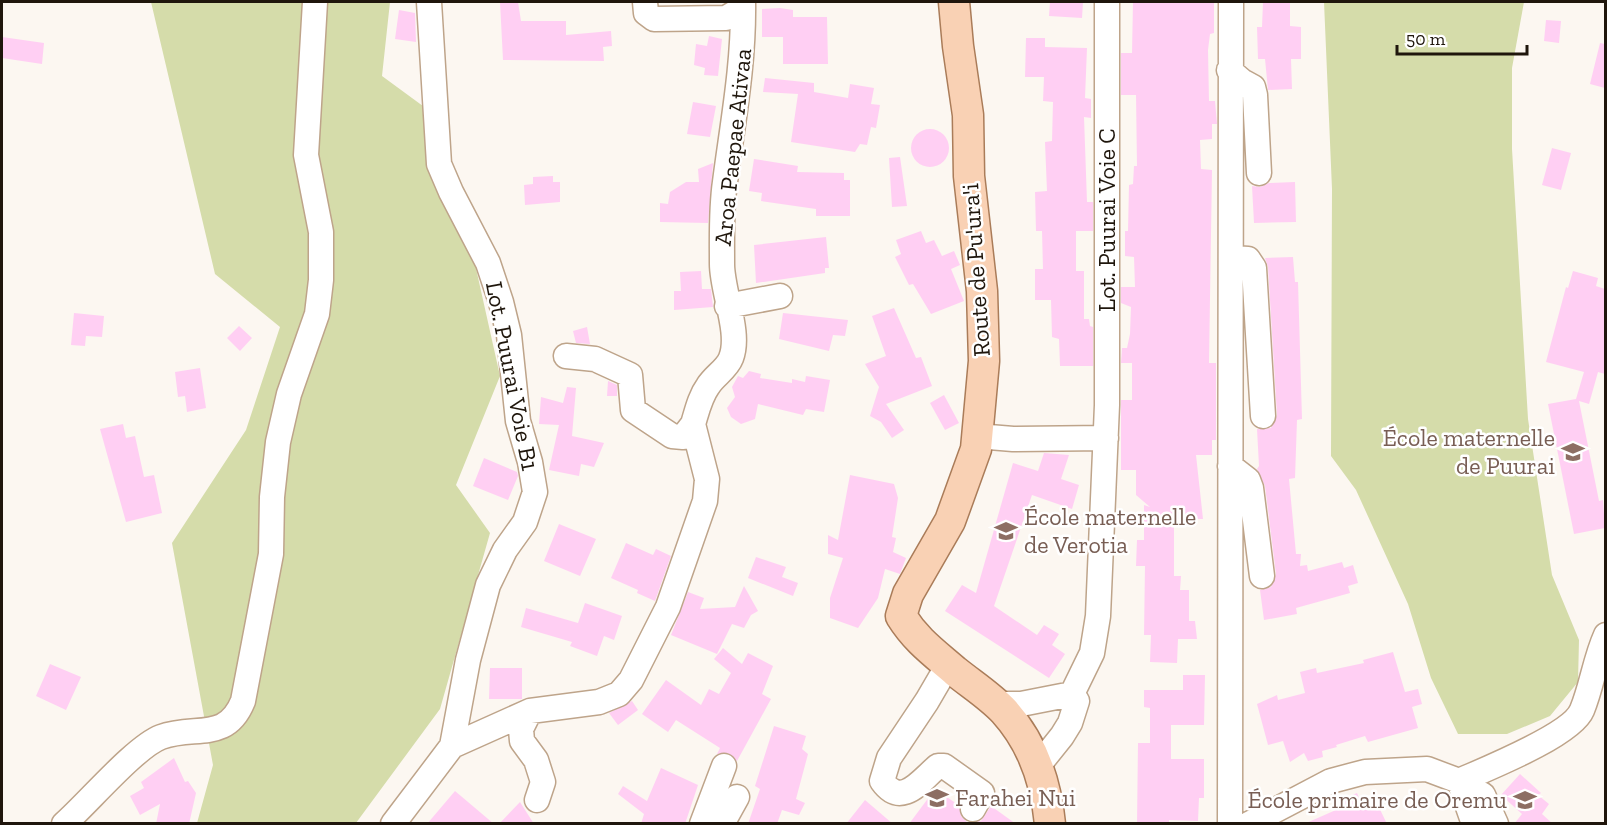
<svg xmlns="http://www.w3.org/2000/svg" width="1607" height="825" font-family="'Zilla Slab',serif">
	<rect width="100%" height="100%" fill="#fcf7f1"/>
	<path fill="#d5dcaa" d="M151,2H390L382,76L427,109L430,174L473,255L500,376L456,485L490,533L440,709L356,823H197L213,765L172,543L246,430L280,327L215,274Z
		M1324,2H1524L1512,68V149L1528,419L1552,575L1579,640L1578,682L1550,716L1507,734H1458L1431,678L1408,604L1356,490L1331,456L1332,189Z"/>
	<path fill="#ffcff3" d="M500,2H518L521,21H566V35L611,31L612,46L603,47L604,61L503,60Z
		M1050,2H1083L1082,18L1049,16Z
		M1133,2H1214V33L1210,34L1208,50L1209,101H1215L1217,124H1212V139L1200,140L1201,169L1212,170L1209,363H1216V440H1212V455H1196L1203,519H1174V576H1181L1180,590H1189V621H1195L1197,639H1178L1177,663L1150,662L1151,635H1144L1145,566H1136L1137,540H1144V505L1150,507L1136,495V470H1121V400H1132V363H1121L1122,348H1127L1130,334L1131,307L1121,303V287H1135L1134,257L1125,256V231H1128L1129,185L1133,184L1134,166H1137L1136,95H1121V53H1132Z
		M1263,2H1290V26L1301,27V59H1291L1292,89L1268,90L1265,59H1258L1257,27H1262Z
		M780,8L793,10V17H827L828,64H783V37H762V9Z
		M399,10L415,13L416,42L395,39Z
		M1546,20L1561,21L1559,43L1544,41Z
		M709,36L722,39L718,76L704,75L705,68L694,65L696,44L707,46Z
		M2,37L44,43L42,64L2,58Z
		M1026,38H1045V47L1087,48L1085,98L1091,99V118L1084,117L1087,202H1093V231H1076V271H1084V319H1089L1090,326L1093,327V366H1060L1059,339L1052,337L1051,300H1035V269H1043L1042,231H1036L1035,192L1047,191L1045,142L1052,141L1053,102L1043,101L1044,77H1025Z
		M1600,43L1605,44V88L1590,84Z
		M765,78L814,83V92L848,98L850,84L874,88L871,104L880,105L876,128L871,127L867,145L860,144L855,152L791,142L798,94L763,92Z
		M693,102L716,106L710,137L687,134Z
		M911 148a19 19 0 1 1 38 0a19 19 0 1 1-38 0Z
		M1552,148L1571,153L1561,190L1542,185Z
		M900,157L907,206L892,207L889,158Z
		M754,159L798,166L797,172L844,173V180H850V216H816V209L761,201L762,193L749,191Z
		M713,163L708,223L660,222V203L668,204L670,192L686,182H699L698,169Z
		M553,176V182H560V202L525,205L524,185L533,184V177Z
		M1295,182L1296,222L1254,223L1252,186L1260,187L1269,183Z
		M921,231L926,243L934,240L942,256L954,251L960,265L951,269L964,301L931,314L913,284L909,285L895,257L901,254L896,240Z
		M826,237L829,268H825V273L756,283L754,245Z
		M1293,257L1295,282H1298L1302,419L1297,420L1295,478L1289,479L1296,554H1301L1300,566L1307,565L1308,571L1342,562L1344,568L1353,565L1358,583L1348,586L1350,593L1296,608L1297,614L1264,620L1260,590L1271,587L1276,574L1265,486L1257,469L1259,466L1257,429L1271,428L1277,415L1268,267L1265,258Z
		M701,271L702,289H711L713,307L674,310V291H681L680,272Z
		M1573,271L1598,278L1596,286L1605,289V374L1598,372L1589,404L1579,401L1599,501L1603,500L1605,528L1574,534L1548,404L1576,399L1584,372L1546,362L1566,287L1568,288Z
		M894,308L916,358L921,357L932,386L886,404L904,430L892,438L881,422L870,416L879,387L865,364L886,356L872,316Z
		M74,313L104,316L102,337L86,336L85,346L71,345Z
		M783,313L848,320L845,336L833,335L829,351L779,339Z
		M239,326L252,338L240,351L227,338Z
		M587,327L590,344L576,343L573,331Z
		M200,368L206,408L187,412L185,396L178,397L175,372Z
		M749,371L761,374L760,378L792,383V379L805,382L806,376L830,380L824,412L806,409L803,415L758,404L755,419L741,424L731,417L727,408L735,397L732,387L738,376L743,378Z
		M608,381L617,385V396H607Z
		M567,387L576,388L572,436L604,443L594,467L581,464L579,476L549,470L559,425L539,424L541,397L563,403Z
		M944,395L959,423L945,430L930,403Z
		M123,424L126,438L135,436L144,477L154,475L162,513L126,522L100,429Z
		M1044,453L1069,455L1061,479L1079,485L1072,509L1032,495L994,606L1037,635L1044,625L1059,634L1052,645L1065,654L1049,678L945,611L962,585L976,593L1013,463L1038,471Z
		M484,458L517,472L518,476L508,500L473,486Z
		M850,475L894,484L898,498L892,537L896,538L893,552L906,558L900,574L885,569L878,598L858,628L830,618V598L843,558L828,554V535L838,540Z
		M559,524L596,539L580,576L544,561Z
		M626,543L653,555L656,549L671,556L655,601L637,593L638,590L611,578Z
		M756,557L786,567L782,577L798,583L793,596L748,578Z
		M744,586L758,611L751,615L744,628L732,624L717,654L671,635L688,592L704,598L700,609L735,607Z
		M585,603L622,616L614,640L604,636L597,656L570,646L572,642L521,627L526,608L578,623Z
		M723,648L742,664L748,653L773,666L762,694L771,699L737,761L728,753L717,754L720,748L676,720L668,732L642,714L666,680L701,705L709,689L719,694L731,673L714,659Z
		M1393,652L1405,692L1418,689L1422,704L1412,707L1418,728L1368,742L1365,736L1336,745L1337,747L1322,751L1323,757L1308,761L1304,753L1290,762L1283,741L1268,745L1257,704L1277,695L1278,700L1305,693L1300,672L1316,668L1317,673L1364,663L1363,660Z
		M50,664L81,677L66,710L36,696Z
		M490,668H522V699H489Z
		M1183,675H1205L1204,725H1171V759H1204V798H1199L1198,821L1169,820V824H1137L1138,743H1150V708L1144,707V690H1183Z
		M632,701L638,710L618,725L609,713Z
		M774,726L806,736L802,749L808,754L796,799L805,803L799,815L782,810L777,824H748L760,789L755,786Z
		M174,758L185,782L188,781L196,793L189,824H156L160,804L140,815L130,796L144,788L141,782Z
		M661,768L698,785L685,824H641L644,814L618,794L623,786L647,801Z
		M1520,774L1541,793L1538,795L1549,804L1542,814L1553,824H1514L1522,814L1501,795Z
		M935,789L960,806L961,816L967,822L981,821L991,806L1016,824H909Z
		M455,791L494,824H427Z
		M1357,793L1362,805L1375,799L1387,824H1304L1345,806L1343,799Z
		M865,800L893,824H846Z
		M520,802L534,824H499Z"/>
	<g fill="none" stroke-linecap="round" stroke-linejoin="round">
		<g stroke="#bea48a" stroke-width="27">
			<path id="minor" d="M645,2L646,13L654,19L726,18L743,8
				M1229,70L1242,81L1253,87L1255,95L1259,173
				M1232,258L1248,259L1254,268L1263,416
				M727,306L780,296
				M693,424C697,411 700,397 708,386C714,376 727,369 731,358C741,333 722,292 722,264C722,237 721,209 725,182C733,121 744,63 743,2
				M977,436L1013,439L1106,438
				M1230,466L1248,480L1251,488L1262,576
				M948,665L927,701L889,758L882,781C902,809 921,780 938,766H944L982,793L973,809
				M1072,694L1092,653L1098,616L1107,405V2
				M996,704H1021L1072,694
				M530,711L521,729L522,741L536,760L543,782L537,800
				M452,746L530,711L599,702L619,694L631,680L668,607L705,501L707,479L693,424L683,437L672,436L633,410L630,375L595,359L566,356
				M1038,766L1062,736L1070,723L1077,701L1072,694
				M1459,781C1486,769 1572,735 1582,710C1592,686 1595,659 1606,635
				M1459,781L1483,795L1496,824
				M64,824C88,803 135,747 161,737C195,724 226,743 243,701L271,554L272,497L278,442L289,394L317,314L321,280V232L306,155L315,2
				M393,824L452,746L468,660L488,585L505,550L525,522L535,492L530,462L518,421L509,335L501,302L488,263L451,192L439,164L429,2
				M702,824L724,766
				M722,824L737,797
				M1230,824L1231,2
				M1249,824L1331,781L1365,772L1427,769L1459,781L1474,824"/>
		</g>
		<g stroke="#aa7c59" stroke-width="33">
			<path id="major" d="M954,2L958,46L968,115L969,176L982,291L984,361L976,449L950,521L908,594L901,616C916,640 933,652 955,671C971,684 990,696 1004,711C1033,743 1046,782 1050,824"/>
		</g>
		<use href="#minor" stroke="#fff" stroke-width="24"/>
		<use href="#major" stroke="#f9d1b4" stroke-width="30"/>
	</g>
	<defs>
		<g id="school-bare" transform="scale(1.8)"><path d="M0-5L7-2L0 1L-7-2ZM-4 1L0 2.5L4 1V4Q0 6-4 4Z" fill="#8d6e63" stroke="#fff" stroke-width="2.5" paint-order="stroke"/></g>
	</defs>
	<g fill-rule="evenodd">
		<use href="#school-bare" x="1573" y="452"/>
		<use href="#school-bare" x="1006" y="531"/>
		<use href="#school-bare" x="937" y="798"/>
		<use href="#school-bare" x="1525" y="800"/>
	</g>
	<g text-anchor="middle" stroke-width="5" stroke-linejoin="round" paint-order="stroke">
		<g font-size="24" fill="#1f160c" stroke="#fff">
			<text transform="translate(733 147) rotate(-84)" y="8">Aroa Paepae Ativaa</text>
			<text transform="translate(1107 220) rotate(-90)" y="8">Lot. Puurai Voie C</text>
			<text transform="translate(976 270) rotate(-94)" y="8">Route de Pu'ura'i</text>
			<text transform="translate(512 376) rotate(79)" y="8">Lot. Puurai Voie B1</text>
		</g>
		<g font-size="24" fill="#785e54" stroke="#fff" text-anchor="end">
			<text x="1555" y="446">École maternelle<tspan x="1555" dy="28">de Puurai</tspan></text>
			<text x="1024" y="525" text-anchor="start">École maternelle<tspan x="1024" dy="28">de Verotia</tspan></text>
			<text x="955" y="806" text-anchor="start">Farahei Nui</text>
			<text x="1507" y="808">École primaire de Oremu</text>
		</g>
	</g>
	<rect width="1607" height="825" fill="none" stroke="#1f160c" stroke-width="6"/>
	<path d="M1397 45v9h130v-9" fill="none" stroke="#1f160c" stroke-width="3"/>
	<text x="1406" y="45" font-size="18" fill="#1f160c" stroke="#ffffff" stroke-width="4.5" paint-order="stroke">50 m</text>
</svg>
